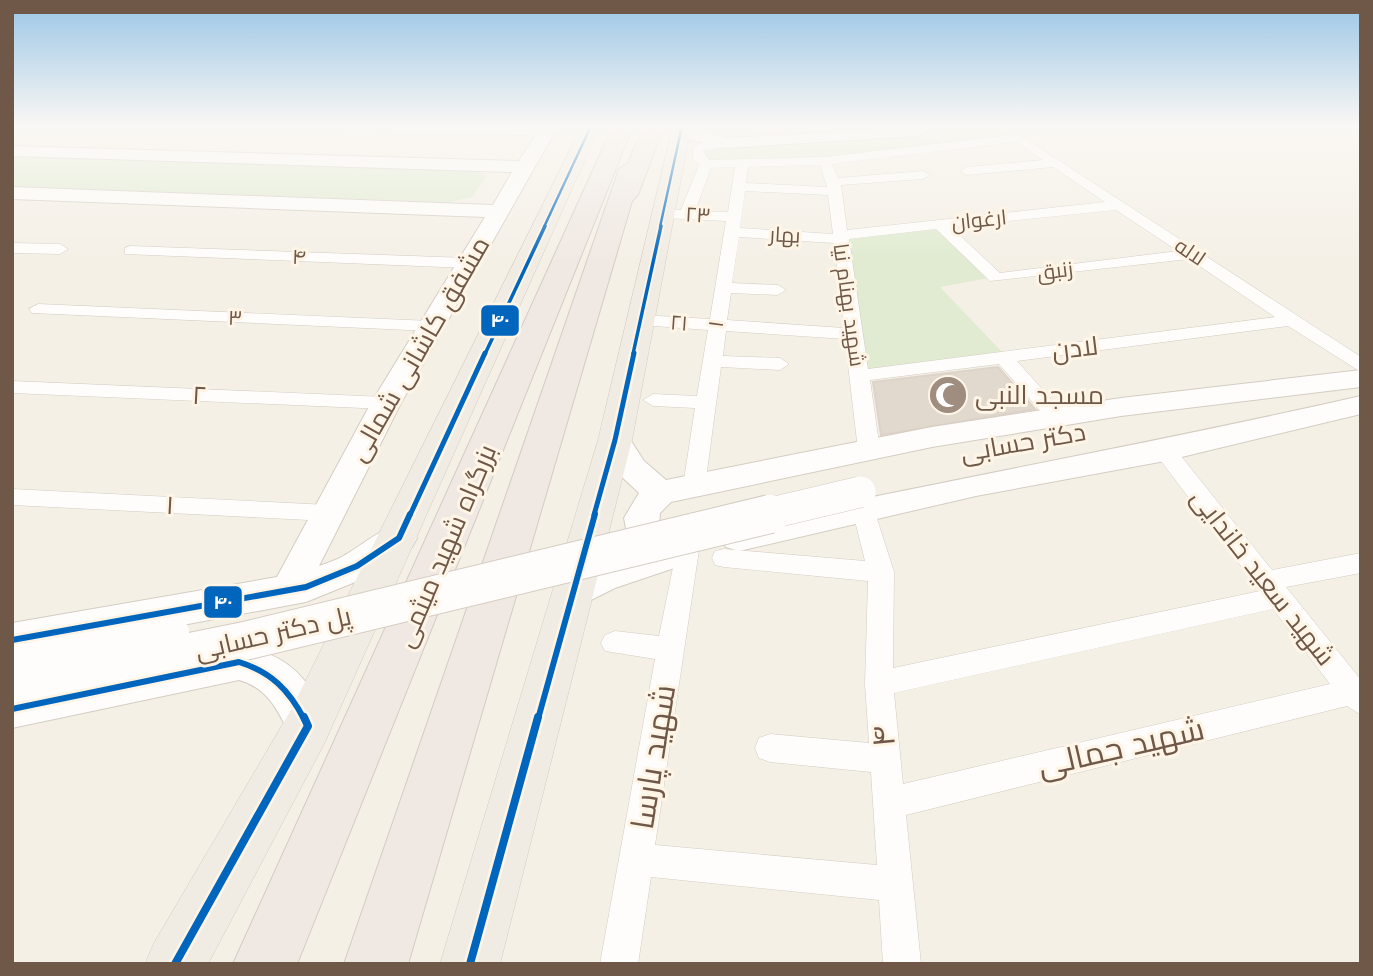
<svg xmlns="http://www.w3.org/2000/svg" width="1373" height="976" font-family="Jost,Cairo,sans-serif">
	<rect width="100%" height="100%" fill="#f5f0e6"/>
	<path fill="#e0ebd1" d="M990,126H1006L1017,131L1012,136L824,159L711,162L699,151L705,147L913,135Z
		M12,155L472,170L487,175L472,197L450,202L12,187Z
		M935,227L989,278L940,287L1002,352L867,369L846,237Z"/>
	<path fill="#e1d8ce" stroke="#ddd3c9" stroke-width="2" d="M998,367L1035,409L881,435L873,382Z"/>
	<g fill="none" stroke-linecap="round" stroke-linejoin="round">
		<g stroke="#d3cbc2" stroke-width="1">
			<path id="street" d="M322,126L545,128L551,132L545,136L328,129Z
				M1018,134L1361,357V372L1288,326L1017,361L1067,417L1057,423L1050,422L999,364L870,380L880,450L877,455H861L858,450L845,339L726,331L723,356L780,358L789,364L780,370L721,367L705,486L702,492H686L683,486L695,408L653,406L643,400L653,394L697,396L708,330L641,325L632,320L641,315L710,319L726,221L664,218L657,214L664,210H681L699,165L693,159V147L703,142L731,140V146L703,151L709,160L825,157ZM1016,142L1043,160L967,167L960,171L967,175L1053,167L1105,202L847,230L841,185L923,179L930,175L923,171L838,178L832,164ZM820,165L827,187L746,183L748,167ZM735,167L728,212L695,211L711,168ZM745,191L828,195L833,234L740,228ZM1116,210L1178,251L1000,273L951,227ZM936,229L990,281L1189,259L1275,317L868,369L849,239ZM739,237L834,243L844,328L727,320L731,293L778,295L786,290L778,285L732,283Z
				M12,243L60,244L68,249L60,254L12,253Z
				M130,246L468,258L476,263L468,268L125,254V248Z
				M38,304L431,321L440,326L431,331L32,313L29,309Z
				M12,381L386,397L396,403L386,409L12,393Z
				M1165,444L1173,446L1272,570L1361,553V573L1286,587L1361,680V715L1347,706L906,815L921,964H883L879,900L651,877L638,964H600L655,659L605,651L601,643L605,635L615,631L659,636L678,543L687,541L696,543L699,550L655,845L877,865L871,772L770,762L759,758L755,748L759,738L770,734L869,743L865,684L868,581L724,567L715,565L712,558L715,551L724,549L865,561L852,509L856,503H872L894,572L893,668L1260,591L1157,456L1154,451L1157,446ZM1273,609L1330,684L903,784L894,693Z
				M12,489L328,505L336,507L340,513L336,519L328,521L12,505Z"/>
		</g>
		<g stroke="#d5ccc3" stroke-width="2">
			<path id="secondary" d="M541,126H558L401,403L319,566C327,563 337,560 345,555C367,543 385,521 412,529L417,538L412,547L370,576L306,602L12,657V623L277,577L371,403L485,217L12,199V187L493,205L512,172L12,156V146L519,161Z
				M675,126H691L727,138L939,126L918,136L727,148L692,140L676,132Z
				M1361,370V387L1121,416L932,447L671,502L660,513L659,526L674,540L692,542L697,552L692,562L615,588L571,610L558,606L552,595C566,568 612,560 639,551L627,534L624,518L639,493L622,477L599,440L604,433L615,430L626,433L644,461L666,480L932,427L1121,398Z
				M1361,396V414L1165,461L976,496L739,551L726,547L721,538L726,529L739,525C946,480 1154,443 1361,396Z
				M239,644C293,658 308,677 330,726L324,740L308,746L292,740C280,714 269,688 239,680L12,728V689Z"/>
		</g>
		<g stroke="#d3cbc4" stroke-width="1">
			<path id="primary" d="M582,126H600L325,742L208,964H145L154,943L291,710Z
				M673,126H691L632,440L500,964H440L598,440Z"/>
		</g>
		<g stroke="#d3cbc4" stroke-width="2">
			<path id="highway" d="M613,126H633L297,964H233Z
				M644,126H664L638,195L632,201L408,964H344L619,169L628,163Z"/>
		</g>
		<use href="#street" fill="#fefdfb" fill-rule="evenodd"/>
		<use href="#secondary" fill="#fefdfb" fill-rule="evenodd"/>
		<use href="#primary" fill="#f1ece3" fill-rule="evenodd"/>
		<use href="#highway" fill="#f0e8e3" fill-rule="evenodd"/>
		<g stroke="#d5ccc3" stroke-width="32" stroke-linecap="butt">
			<path id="secondary-bridge-far1" d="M763,515L860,492"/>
		</g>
		<g stroke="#d5ccc3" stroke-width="40" stroke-linecap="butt">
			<path id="secondary-bridge" d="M12,663L170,633
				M12,688L249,640L770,514"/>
		</g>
		<use href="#secondary-bridge-far1" stroke="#fefdfb" stroke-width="31"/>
		<use href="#secondary-bridge" stroke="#fefdfb" stroke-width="38"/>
		<g stroke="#fef5e6" stroke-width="5">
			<path id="bus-1-far4" d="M544,227L591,126
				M660,227L682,126"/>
		</g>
		<g stroke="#fef5e6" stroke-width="7">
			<path id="bus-1-far3" d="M485,354L545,226
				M633,354L661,226"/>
		</g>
		<g stroke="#fef5e6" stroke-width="10">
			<path id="bus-1-far2" d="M410,515L485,353
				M594,515L615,440L634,353"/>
		</g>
		<g stroke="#fef5e6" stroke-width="11">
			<path id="bus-1-far1" d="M12,640L306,587L357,566L399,538L410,514
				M12,709L239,662C271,672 289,690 304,719
				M538,719L595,514"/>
		</g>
		<g stroke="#fef5e6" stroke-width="13">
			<path id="bus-1" d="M175,964L308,726L304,717
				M470,964L538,717"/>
		</g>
		<use href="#bus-1-far4" stroke="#0065bd" stroke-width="2.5"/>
		<use href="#bus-1-far3" stroke="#0065bd" stroke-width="3.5"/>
		<use href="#bus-1-far2" stroke="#0065bd" stroke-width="5"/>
		<use href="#bus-1-far1" stroke="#0065bd" stroke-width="6"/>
		<use href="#bus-1" stroke="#0065bd" stroke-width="8"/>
	</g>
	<linearGradient id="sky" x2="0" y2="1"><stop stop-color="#9bc6e6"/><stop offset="0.48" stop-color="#faf8f4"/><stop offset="1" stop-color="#faf8f4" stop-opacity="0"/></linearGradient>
	<rect width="1373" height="263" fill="url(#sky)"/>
	<defs>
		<g id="mosque-disc" transform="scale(2.0125)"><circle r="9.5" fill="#9f8d80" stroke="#fef5e6"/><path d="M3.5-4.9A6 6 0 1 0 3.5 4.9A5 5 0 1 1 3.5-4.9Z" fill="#fff"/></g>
	</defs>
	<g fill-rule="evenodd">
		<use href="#mosque-disc" x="948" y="395"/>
	</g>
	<g text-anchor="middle" stroke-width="6" stroke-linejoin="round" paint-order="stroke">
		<g font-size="21" fill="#705849" stroke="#fef5e6">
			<text transform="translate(698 215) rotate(3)" y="7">۲۳</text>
			<text transform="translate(979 220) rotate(-6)" y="7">ارغوان</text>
			<text transform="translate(785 235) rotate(3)" y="7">بهار</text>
			<text transform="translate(1190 252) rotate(34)" y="7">لاله</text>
			<text transform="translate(299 257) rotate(2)" y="7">۴</text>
			<text transform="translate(1055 271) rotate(-7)" y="7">زنبق</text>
			<text transform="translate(849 305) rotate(82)" y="7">شهید بهنام نیا</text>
			<text transform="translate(235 318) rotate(2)" y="7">۳</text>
			<text transform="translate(679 323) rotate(4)" y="7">۲۱</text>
			<text transform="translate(716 324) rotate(-82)" y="7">۱</text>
		</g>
		<g font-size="26" fill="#705849" stroke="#fef5e6">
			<text transform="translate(1075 348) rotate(-7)" y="9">لادن</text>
			<text transform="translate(419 349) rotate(-60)" y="9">مشفق کاشانی شمالی</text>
			<text transform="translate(199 395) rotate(3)" y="9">۲</text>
			<text transform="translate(1023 442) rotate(-10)" y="9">دکتر حسابی</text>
			<text transform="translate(170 505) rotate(3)" y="9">۱</text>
			<text transform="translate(446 546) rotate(-67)" y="9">بزرگراه شهید میثمی</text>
			<text transform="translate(1263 577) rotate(52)" y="9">شهید سعید خاندایی</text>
			<text transform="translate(273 633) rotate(-13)" y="9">پل دکتر حسابی</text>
		</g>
		<g font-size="26" fill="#705849" stroke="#fef5e6" text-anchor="start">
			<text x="975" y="404">مسجد النبی</text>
		</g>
		<g font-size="32" fill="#705849" stroke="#fef5e6">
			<text transform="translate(883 736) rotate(-95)" y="11">۴</text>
			<text transform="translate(1121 747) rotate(-13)" y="11">شهید جمالی</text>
			<text transform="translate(653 757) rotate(-81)" y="11">شهید پارسا</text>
		</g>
	</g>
	<g stroke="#fef5e6" stroke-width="2.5">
		<rect x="480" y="304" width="40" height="33" rx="7" fill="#0065bd"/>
		<rect x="203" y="585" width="40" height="34" rx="7" fill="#0065bd"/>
	</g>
	<g font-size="19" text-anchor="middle" font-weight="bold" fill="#fff">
		<text x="500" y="327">۴۰</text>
		<text x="223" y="609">۴۰</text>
	</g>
	<rect width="1373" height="976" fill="none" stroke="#705849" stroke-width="28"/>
</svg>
